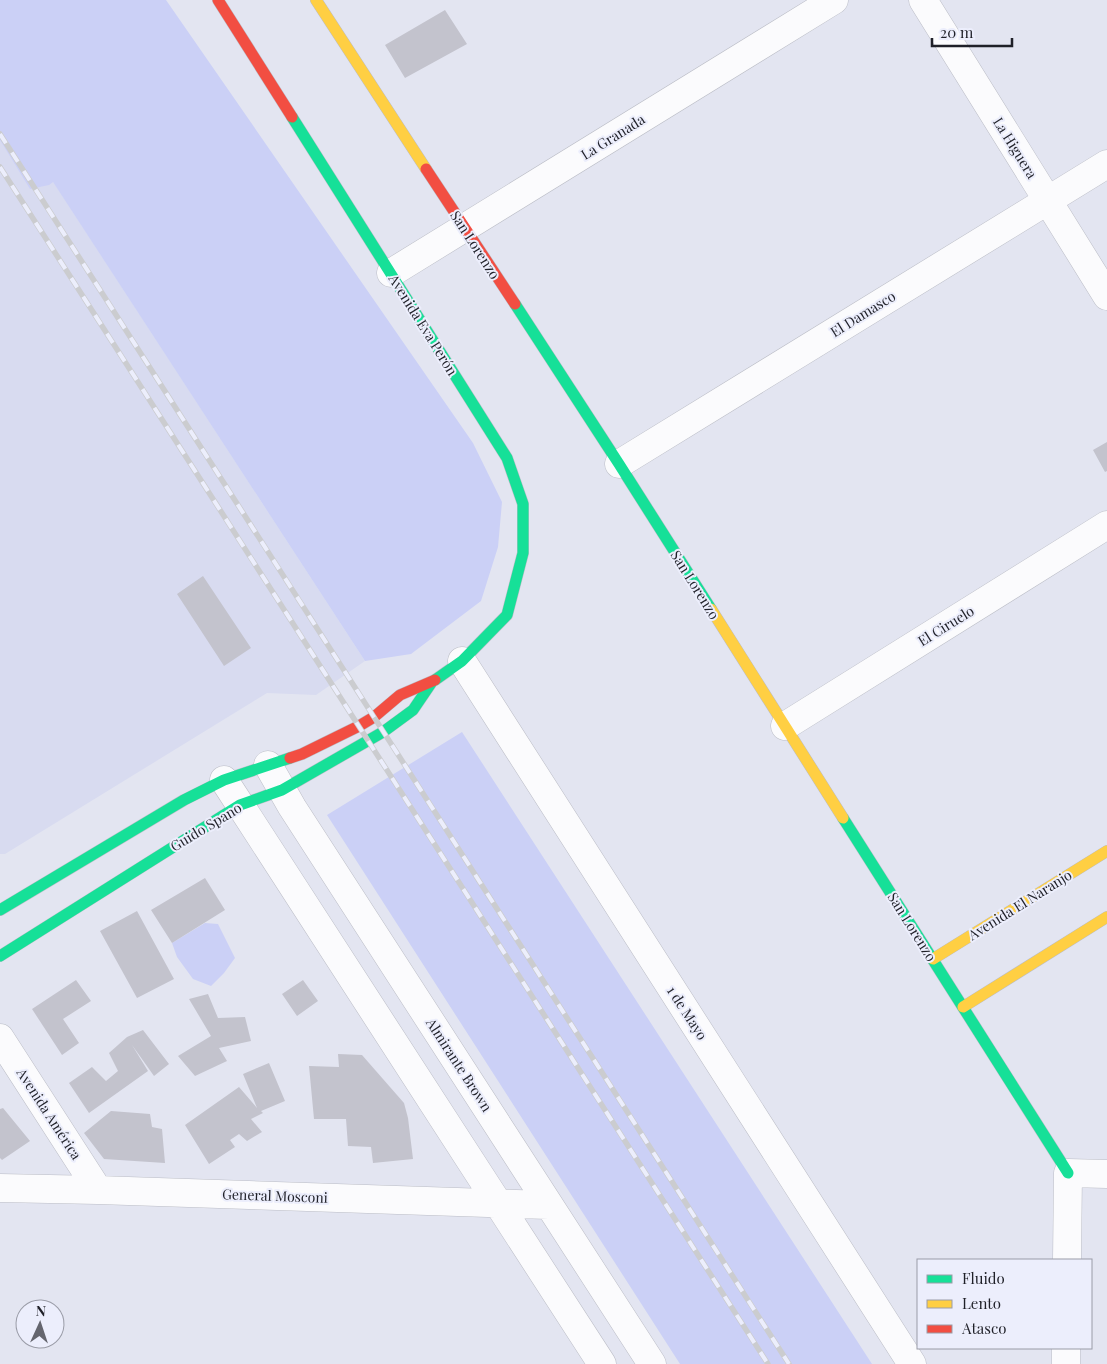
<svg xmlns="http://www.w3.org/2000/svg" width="1107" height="1364" font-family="'Playfair Display',serif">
	<rect width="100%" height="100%" fill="#e3e5f1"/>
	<path fill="#d8dbf0" d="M0,100L365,661L316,695L267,693L5,854H0Z"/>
	<path fill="#cbd0f6" d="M0,0H166L473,443L502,502L498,547L481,601L411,654L365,661L53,182L49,185L30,189L0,140Z
		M462,732L872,1364H680L327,815Z
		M205,923L218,924L235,958L224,973L211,986L193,979L177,957L172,943Z"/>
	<path fill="#c3c3cd" d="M445,10L467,44L405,78L385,45Z
		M1107,442V471L1105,472L1093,450Z
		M203,576L251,648L224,666L177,594Z
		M205,878L225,910L172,943L151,910Z
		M137,911L174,979L137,998L100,931Z
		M76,980L91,1001L63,1019L79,1043L62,1055L32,1009Z
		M303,980L318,1001L297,1016L282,994Z
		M208,994L218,1018L245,1017L251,1041L219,1048L227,1061L195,1076L178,1056L211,1036L189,999Z
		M143,1030L169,1064L154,1076L132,1045L148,1071L89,1113L69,1083L92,1067L106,1081L118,1071L109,1053L127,1037Z
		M338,1054L362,1055L404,1103L408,1118L413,1159L373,1163L371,1147L348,1146L346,1119H314L309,1066L339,1067Z
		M269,1063L285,1101L261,1111L263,1113L251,1119L262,1132L247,1141L239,1134L230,1140L235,1147L209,1164L185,1125L239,1087L257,1108L243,1074Z
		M3,1108L30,1141L2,1160L0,1158V1109Z
		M111,1111L150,1114L152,1127L162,1129L165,1163L104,1159L84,1133Z"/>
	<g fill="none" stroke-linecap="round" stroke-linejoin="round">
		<g stroke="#bbbdc6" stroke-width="29">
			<path id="street" d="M923,0L1107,296
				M391,273L834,0
				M619,464L1107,164
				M462,661L912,1364
				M785,726L1107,525
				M268,765L292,807L652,1364
				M224,780L602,1364
				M0,1038L98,1190
				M0,1188L98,1190L549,1205
				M1067,1260L1068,1173L1107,1174
				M1066,1364V1348"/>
		</g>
		<g stroke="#bbbdc6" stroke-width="12">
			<path id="fast" d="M292,117L507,458L523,504V553L507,615L462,661L435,680
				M515,304L619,464L711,609
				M843,818L1068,1173
				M0,910L184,800L224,780L290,758
				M0,956L240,805L282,790L383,732L413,710L432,682"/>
		</g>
		<g stroke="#bbbdc6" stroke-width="12">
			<path id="slow" d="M316,0L426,169
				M711,609L843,818
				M933,959L1107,851
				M963,1007L1107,917"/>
		</g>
		<g stroke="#bbbdc6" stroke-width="12">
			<path id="jam" d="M218,0L292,117
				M426,169L515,304
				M290,758L302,754L359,726L374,717L400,695L435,680"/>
		</g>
		<use href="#street" stroke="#fbfbfd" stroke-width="28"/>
		<use href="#fast" stroke="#16e098" stroke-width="11"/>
		<use href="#slow" stroke="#ffcf43" stroke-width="11"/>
		<use href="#jam" stroke="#f24e42" stroke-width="11"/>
		<g stroke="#cbcccf" stroke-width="5.5">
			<path id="rail" d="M0,134L789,1364
				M0,167L768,1364"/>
		</g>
		<use href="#rail" stroke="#eceefc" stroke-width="4" stroke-dasharray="11" stroke-linecap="butt"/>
	</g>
	<g text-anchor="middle" stroke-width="4" stroke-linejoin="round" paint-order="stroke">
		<g font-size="14" fill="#1f2028" stroke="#eceefc">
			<text transform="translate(613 137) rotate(-32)" y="5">La Granada</text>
			<text transform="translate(1015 148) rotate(58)" y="5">La Higuera</text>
			<text transform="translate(475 245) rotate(57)" y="5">San Lorenzo</text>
			<text transform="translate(863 314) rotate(-32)" y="5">El Damasco</text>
			<text transform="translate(423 325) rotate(58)" y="5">Avenida Eva Perón</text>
			<text transform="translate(695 585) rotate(58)" y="5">San Lorenzo</text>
			<text transform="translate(946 626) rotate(-32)" y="5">El Ciruelo</text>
			<text transform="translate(206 827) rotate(-31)" y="5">Guido Spano</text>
			<text transform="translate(1020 905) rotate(-32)" y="5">Avenida El Naranjo</text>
			<text transform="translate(912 927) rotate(58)" y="5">San Lorenzo</text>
			<text transform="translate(687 1013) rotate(57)" y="5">1 de Mayo</text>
			<text transform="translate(459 1065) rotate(57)" y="5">Almirante Brown</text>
			<text transform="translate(49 1114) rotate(57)" y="5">Avenida América</text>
			<text transform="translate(275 1196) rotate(2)" y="5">General Mosconi</text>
		</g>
	</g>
	<rect x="917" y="1259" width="175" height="90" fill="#eceefc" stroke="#9a9ca7"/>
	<rect x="927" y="1275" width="25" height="8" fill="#16e098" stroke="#9a9ca7"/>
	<text x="962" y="1284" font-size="15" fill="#1f2028">Fluido</text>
	<rect x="927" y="1300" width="25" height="8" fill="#ffcf43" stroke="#9a9ca7"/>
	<text x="962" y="1309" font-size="15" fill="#1f2028">Lento</text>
	<rect x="927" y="1325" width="25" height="8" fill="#f24e42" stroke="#9a9ca7"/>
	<text x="962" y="1334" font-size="15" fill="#1f2028">Atasco</text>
	<g transform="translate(40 1324) rotate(3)"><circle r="24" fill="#eceefc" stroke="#9a9ca7"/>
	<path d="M0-4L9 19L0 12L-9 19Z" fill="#64656e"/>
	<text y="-8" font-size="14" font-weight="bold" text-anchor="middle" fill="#1f2028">N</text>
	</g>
	<path d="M932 38v8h80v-8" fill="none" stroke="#1f2028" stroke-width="2.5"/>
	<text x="940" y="38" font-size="15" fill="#1f2028" stroke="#eceefc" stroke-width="4" paint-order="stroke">20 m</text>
</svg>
